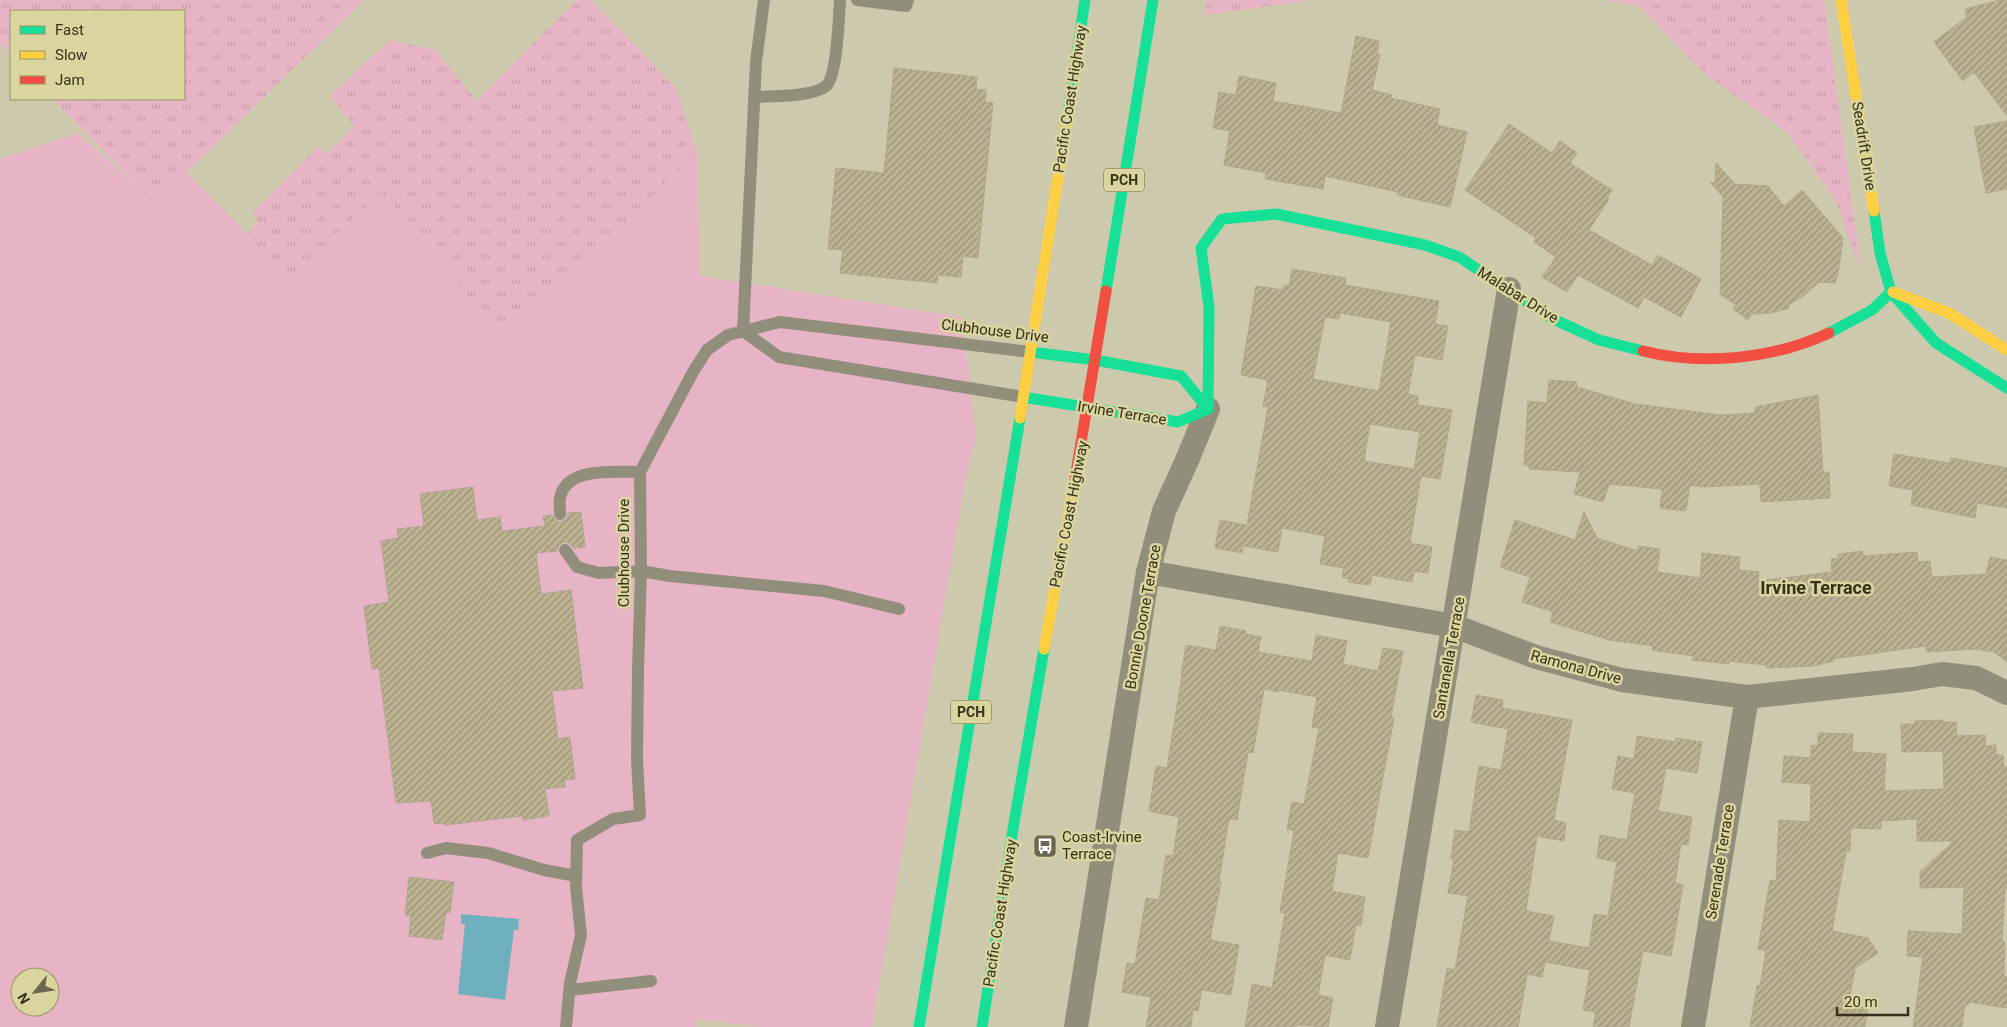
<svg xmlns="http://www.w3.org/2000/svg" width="2007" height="1027" font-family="Roboto,sans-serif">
	<defs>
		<pattern id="park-tufts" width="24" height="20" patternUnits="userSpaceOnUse" patternTransform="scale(1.25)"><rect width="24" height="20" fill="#e7b4c5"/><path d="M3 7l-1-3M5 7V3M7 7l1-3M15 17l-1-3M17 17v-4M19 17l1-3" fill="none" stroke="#c79ba9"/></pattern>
		<pattern id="building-hatch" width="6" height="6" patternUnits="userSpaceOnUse" patternTransform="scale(1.25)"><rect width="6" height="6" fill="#bdb291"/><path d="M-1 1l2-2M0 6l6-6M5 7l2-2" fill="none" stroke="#9a9176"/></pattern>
	</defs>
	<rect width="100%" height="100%" fill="#cdc9ac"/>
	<path fill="#e7b4c5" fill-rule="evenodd" d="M78,133L154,203L186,172L291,279L380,192L464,276L503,337L697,153L700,276L962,317L976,437L966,475L872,1027H763L697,1019L695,1027H0V159ZM20,977H50V1007H20Z"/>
	<path fill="url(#park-tufts)" d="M0,0H364L154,204L53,99H184V11H11V55L0,43Z
		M577,0H591L676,88L697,153L503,337L454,288L464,276L380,192L291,279L247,234L258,221L252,214L318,147L327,154L354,126L330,96L390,40L435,50L477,101Z
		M1207,0H1314L1204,15Z
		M1602,0H1824L1861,269L1835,199L1786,131L1706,75L1638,5Z"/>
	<path fill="#6eb0bd" d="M461,914L519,919L518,930H514L505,1000L458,994L465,924H461Z"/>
	<path fill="url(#building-hatch)" stroke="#aea790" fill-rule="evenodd" d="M2000,0H2007V116L1974,72L1963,81L1934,42L1967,17L1965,9Z
		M1356,36L1379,41L1377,54L1380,55L1372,90L1392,95L1391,98L1440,109L1437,125L1467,132L1450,207L1397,195L1398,192L1325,176L1323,189L1265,179L1266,173L1224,165L1230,131L1213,128L1219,92L1236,95L1239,76L1276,83L1273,101L1341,113Z
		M894,68L977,77L976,89L986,90L985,102L993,103L978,258L963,256L961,277L938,275L937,283L840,273L843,250L828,249L836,168L884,173Z
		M2007,121V189L1986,193L1974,127Z
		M1509,124L1552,153L1560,141L1577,153L1570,163L1612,190L1607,198L1609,199L1589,230L1652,265L1658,255L1701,279L1681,317L1644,297L1638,308L1578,275L1567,292L1542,277L1556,257L1534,242L1536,238L1465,190Z
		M1716,163L1735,184L1768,186L1784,206L1802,190L1843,238L1838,274L1835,283L1819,282L1802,297L1788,305L1789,308L1771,313L1752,314L1748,320L1733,309L1736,305L1720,294L1723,197L1710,182L1715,183Z
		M1292,269L1346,278L1345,285L1439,301L1435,324L1448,326L1442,360L1415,355L1408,394L1418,396V405L1452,410L1440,479L1421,476L1410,543L1432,547L1428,573L1414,571L1412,582L1372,575L1370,585L1348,582L1349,579L1342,577L1344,568L1320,564L1325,536L1282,528L1278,552L1243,546L1242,553L1215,548L1220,520L1247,525L1268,407L1263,406L1268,380L1241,375L1256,286L1283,290L1284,285L1289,286ZM1340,313L1391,322L1379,391L1313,379L1325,317L1339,319ZM1370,424L1420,432L1414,469L1364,461Z
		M1549,380L1577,382V387L1635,404L1721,415L1755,413V407L1818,395L1823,472H1829L1830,498L1761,502L1760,484L1705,487L1690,485L1686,511L1660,508L1662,489L1609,484L1603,502L1574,494L1580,472L1529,469V466L1524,465L1528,401L1547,403Z
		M1894,454L1950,463L1951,458L2007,468V508L1977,503L1975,518L1911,505L1913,490L1889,486Z
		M473,487L477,520L500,517L502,531L545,526L543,516L552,515L556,521L561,522L567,518L568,513L581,512L585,547L574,548L569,543L564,542L558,546L557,551L536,553L541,594L571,590L583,688L552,691L558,739L570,737L575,779L564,780L565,787L545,789L549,816L523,820V816L444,825V823L434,824L431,801L396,803L379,668L372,669L364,606L389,602L381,541L398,538L397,529L424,526L420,494Z
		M1584,512L1597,538L1638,551V546L1660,549L1657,572L1700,578L1702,553L1740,557L1739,570L1759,572L1758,581L1832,572L1831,559L1838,558V554L1862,551L1863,556L1917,552L1918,562L1930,561L1932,577L1986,574L1990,557L2007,560V662L1994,652L1976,649L1926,652V646L1833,659V661L1813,666L1767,668L1766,665L1729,661V664L1692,660L1693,656L1652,650L1653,646L1609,640L1550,622L1553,612L1522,602L1530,577L1500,567L1515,520L1575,540Z
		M1220,626L1246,631V634L1261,637L1258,652L1312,661L1316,635L1347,641L1343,664L1378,671L1383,648L1403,651L1391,717L1394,718L1368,858L1338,853L1332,891L1365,897L1361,926L1356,925L1350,960L1325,955L1318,995L1333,998L1328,1027L1298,1025L1295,1027H1245L1252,984L1272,988L1285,913L1280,912L1294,831L1287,829L1292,802L1304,804L1319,728L1312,727L1317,697L1279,690V692L1264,689L1253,753L1248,752L1237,820L1229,819L1219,881L1221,882L1210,940L1239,945L1231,995L1202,990L1198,1011L1193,1010L1191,1027H1146L1151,997L1122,992L1127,963L1135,964L1146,898L1159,900L1166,855L1173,856L1179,817L1149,811L1156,766L1167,768L1182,675H1181L1186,645L1216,650Z
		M1476,695L1503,700L1502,708L1572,720L1554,820L1566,823L1564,841L1537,836L1526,911L1554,916L1549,941L1589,948L1594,914L1608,916L1617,862L1597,858L1600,835L1627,840L1635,793L1612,789L1618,756L1634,759L1637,736L1675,742L1676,738L1702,742L1697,773L1666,768L1658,811L1692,817L1688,845L1681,844L1675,883L1683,885L1671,956L1643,951L1629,1027H1593L1596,1012L1583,1010L1590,970L1545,962L1542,977L1527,974L1518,1027H1437L1447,968L1455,970L1468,896L1448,893L1454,859H1451L1455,830L1469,832L1479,766L1501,770L1508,729L1471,722Z
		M1943,720V722H1956L1957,736L1985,735L1986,746L1996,745V755H2003L2004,767H2007V889H2005L2002,942H2005L2004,976L2007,977V1008L1969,1002L1968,1005L1965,1004L1962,1027H1913L1923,957L1907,956L1908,931L1962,934L1964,887L1920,888V872L1954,841H1917V819L1881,821V829L1851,828L1850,851H1846L1832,931L1868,938L1878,953L1855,968L1849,1002L1855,1003L1854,1006L1868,1008L1865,1027H1750L1757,986H1760L1766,951L1758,949L1770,880L1776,881L1779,820L1810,822L1811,784L1782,782L1784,756L1811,758V745L1818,746V733L1853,734L1852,752L1886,754L1884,791L1944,789L1943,751L1902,752L1901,724H1915V721Z
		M409,877L454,882L450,913L446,912L442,940L409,936L411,916L405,915Z"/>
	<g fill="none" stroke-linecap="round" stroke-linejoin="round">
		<path stroke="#918e7b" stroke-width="12" d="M857,0L906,6L908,0
			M755,97C772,96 813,97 826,86C837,77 839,16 840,0
			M743,331L756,62L764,0
			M743,331L779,357L1023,397
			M560,514C560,509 559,503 560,498C566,466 616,472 640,472
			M565,550L577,567L599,573L641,571L670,576L824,591L899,609
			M427,853L446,848L488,853L544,870L576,876
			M570,990L651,981
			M566,1027L570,983L581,935L576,887L577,840L613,819L640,815L637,759L638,670L641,571L640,472L693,372L707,350L728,335L780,322L1030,352"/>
		<path stroke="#918e7b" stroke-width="24" d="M1148,572L1454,626L1536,657L1622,680L1747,697L1913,679L1942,674L1976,678L2007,693
			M1076,1027L1148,572L1164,511L1188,458L1208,409
			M1387,1027L1509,289
			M1693,1027L1747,697"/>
		<path stroke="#16e098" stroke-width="11" d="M1068,113L1085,0
			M1874,211L1880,253L1891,292L1936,343L2007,388
			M1106,291L1153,0
			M1829,333L1872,310L1891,292
			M1030,352L1095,360L1181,376L1208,409
			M1023,397L1178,422L1208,409
			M1208,409L1209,307L1201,248L1222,219L1276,214L1425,245L1459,257L1551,318L1599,340L1643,351
			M919,1027L1020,418
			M982,1027L1013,829L1044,649"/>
		<path stroke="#ffcf43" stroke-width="11" d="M1841,0L1874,211
			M1893,292L1949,313L2007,350
			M1020,418L1068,113
			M1044,649L1075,479"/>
		<path stroke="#f24e42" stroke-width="11" d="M1643,351C1703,366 1773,359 1829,333
			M1075,479L1106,291"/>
	</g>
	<defs>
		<g id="bus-square" transform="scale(1.25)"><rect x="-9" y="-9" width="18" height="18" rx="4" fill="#6a674e" stroke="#dad49e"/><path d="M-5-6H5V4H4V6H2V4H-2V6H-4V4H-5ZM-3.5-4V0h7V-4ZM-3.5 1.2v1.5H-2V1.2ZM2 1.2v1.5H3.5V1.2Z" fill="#fff"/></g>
	</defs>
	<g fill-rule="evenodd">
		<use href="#bus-square" x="1045" y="846"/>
	</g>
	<g text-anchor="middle" stroke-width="5" stroke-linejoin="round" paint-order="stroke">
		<g fill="#dad49e" stroke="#666343" stroke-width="1">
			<rect x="1104" y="168.5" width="40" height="23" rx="4"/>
			<rect x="951" y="700.5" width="40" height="23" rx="4"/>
		</g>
		<g font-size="14" font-weight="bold" fill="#34321c">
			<text x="1124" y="185">PCH</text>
			<text x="971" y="717">PCH</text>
		</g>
		<g font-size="15" fill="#34321c" stroke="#dad49e">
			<text transform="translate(1070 99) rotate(-81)" y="5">Pacific Coast Highway</text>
			<text transform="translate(1864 146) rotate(81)" y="5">Seadrift Drive</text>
			<text transform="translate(1518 295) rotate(32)" y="5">Malabar Drive</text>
			<text transform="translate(995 331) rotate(7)" y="5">Clubhouse Drive</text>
			<text transform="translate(1122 413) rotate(9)" y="5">Irvine Terrace</text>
			<text transform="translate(1069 514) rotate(-79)" y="5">Pacific Coast Highway</text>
			<text transform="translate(624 553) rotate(-90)" y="5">Clubhouse Drive</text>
			<text transform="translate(1143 617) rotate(-80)" y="5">Bonnie Doone Terrace</text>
			<text transform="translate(1449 658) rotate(-80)" y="5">Santanella Terrace</text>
			<text transform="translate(1576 667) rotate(15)" y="5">Ramona Drive</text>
			<text transform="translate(1720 862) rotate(-81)" y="5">Serenade Terrace</text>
			<text transform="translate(1000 913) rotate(-81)" y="5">Pacific Coast Highway</text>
		</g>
		<g font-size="15" fill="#34321c" stroke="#dad49e" text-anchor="start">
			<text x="1062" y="842">Coast-Irvine<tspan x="1062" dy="17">Terrace</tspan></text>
		</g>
		<g font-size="18" font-weight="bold" fill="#34321c" stroke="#dad49e">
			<text x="1816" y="594">Irvine Terrace</text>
		</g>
	</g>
	<rect x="10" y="10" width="175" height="90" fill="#dad49e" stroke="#98936a"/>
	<rect x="20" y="26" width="25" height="8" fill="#16e098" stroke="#98936a"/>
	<text x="55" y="35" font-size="15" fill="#34321c">Fast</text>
	<rect x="20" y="51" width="25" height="8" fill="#ffcf43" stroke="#98936a"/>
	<text x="55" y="60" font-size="15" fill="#34321c">Slow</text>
	<rect x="20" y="76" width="25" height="8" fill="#f24e42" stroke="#98936a"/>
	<text x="55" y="85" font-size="15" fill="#34321c">Jam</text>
	<g transform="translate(35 992) rotate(240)"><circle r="24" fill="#dad49e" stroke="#98936a"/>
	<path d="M0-4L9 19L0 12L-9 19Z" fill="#6a674e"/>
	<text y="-8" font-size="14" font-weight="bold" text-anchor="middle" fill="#34321c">N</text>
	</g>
	<path d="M1837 1007v8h71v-8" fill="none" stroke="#34321c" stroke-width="2.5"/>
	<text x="1844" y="1007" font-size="15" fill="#34321c" stroke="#dad49e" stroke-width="4" paint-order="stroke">20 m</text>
</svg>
